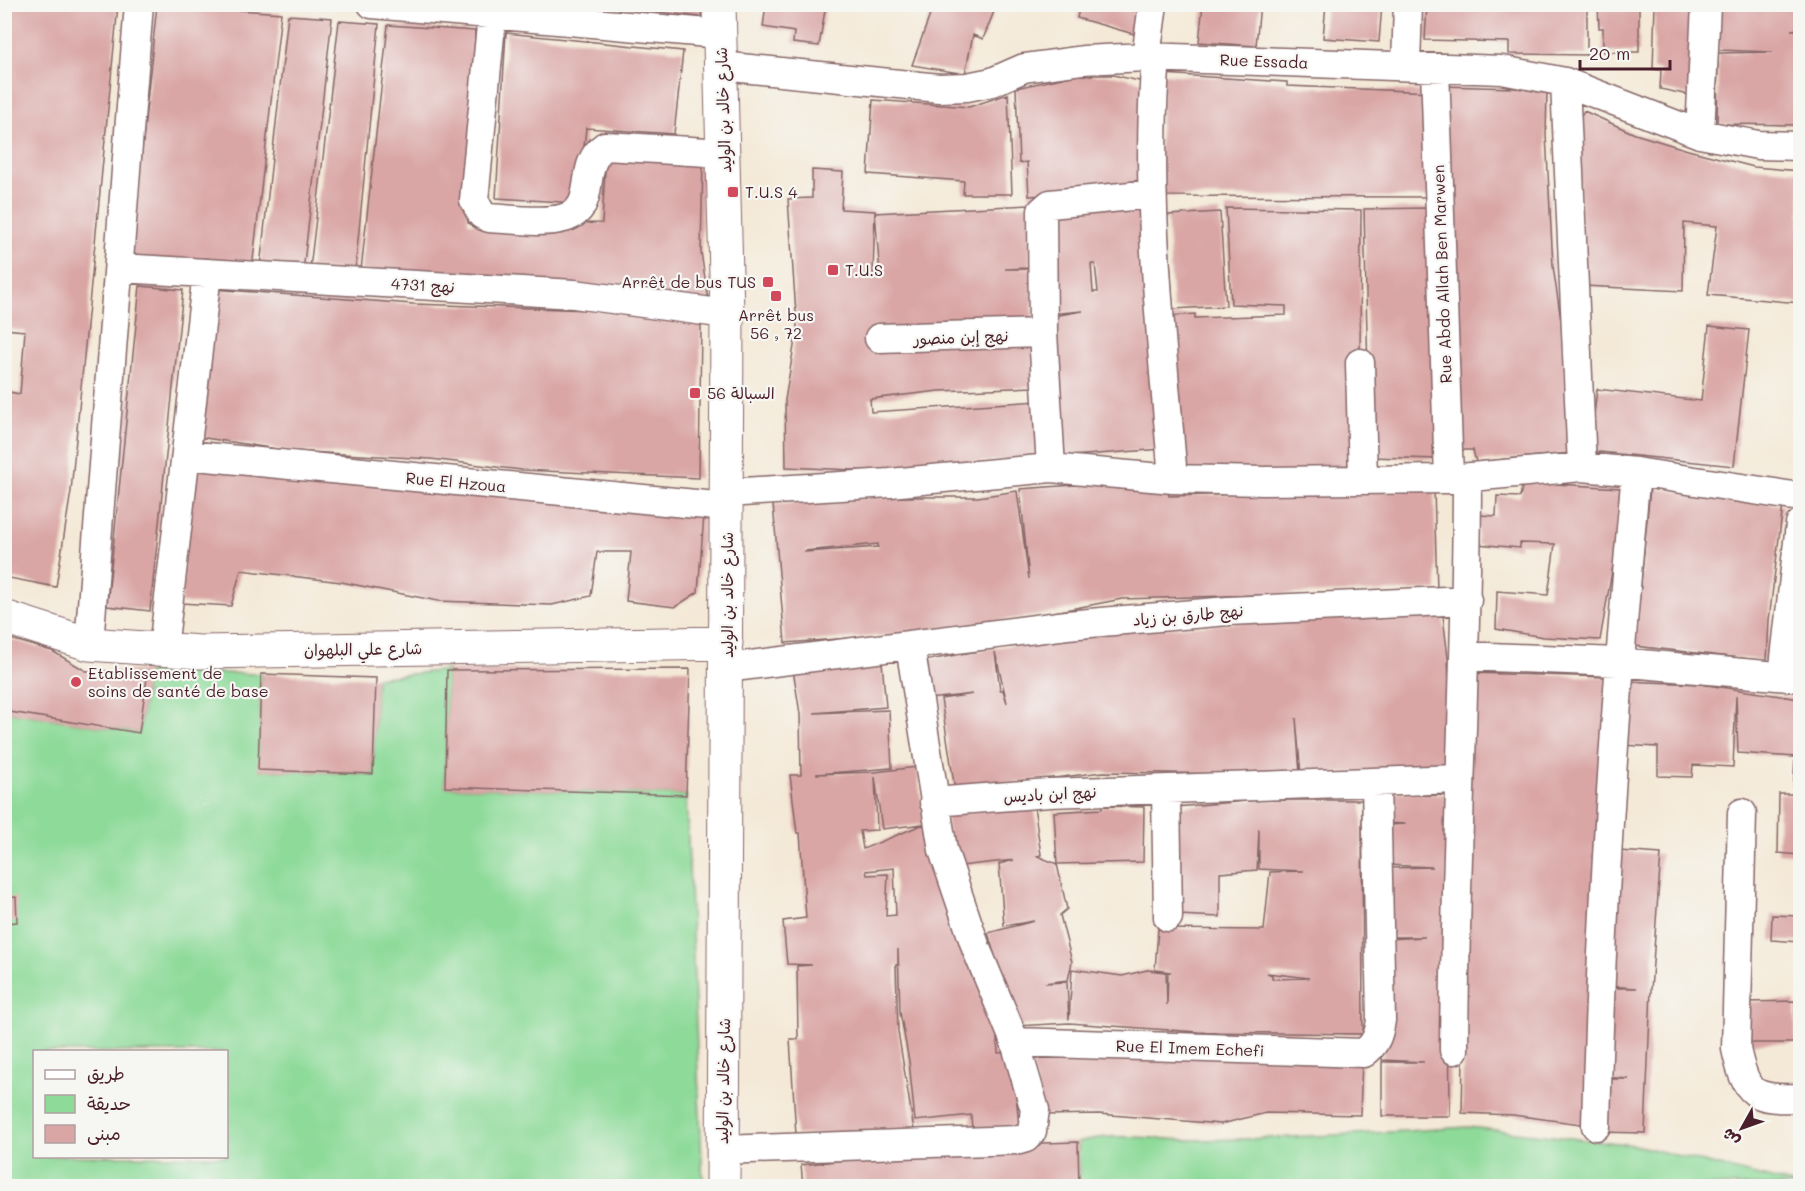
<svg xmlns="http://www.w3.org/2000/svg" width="1805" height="1191" font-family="Mali,'Playpen Sans Arabic',sans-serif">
	<rect width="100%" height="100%" fill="#f6f6f2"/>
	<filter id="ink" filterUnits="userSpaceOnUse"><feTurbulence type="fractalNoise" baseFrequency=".0167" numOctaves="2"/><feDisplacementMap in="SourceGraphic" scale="12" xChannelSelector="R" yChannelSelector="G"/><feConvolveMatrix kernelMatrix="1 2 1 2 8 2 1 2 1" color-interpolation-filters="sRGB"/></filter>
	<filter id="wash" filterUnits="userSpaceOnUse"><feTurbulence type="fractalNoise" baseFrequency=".008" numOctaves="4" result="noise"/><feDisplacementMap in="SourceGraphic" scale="24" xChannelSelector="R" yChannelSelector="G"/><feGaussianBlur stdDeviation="1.35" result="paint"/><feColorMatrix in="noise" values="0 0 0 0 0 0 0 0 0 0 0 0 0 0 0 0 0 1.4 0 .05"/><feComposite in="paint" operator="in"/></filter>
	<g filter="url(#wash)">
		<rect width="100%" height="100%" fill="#f4e9d7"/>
		<path fill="#8dda99" stroke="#6c7c62" stroke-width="1.5" fill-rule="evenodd" d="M447,670L445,787L686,795L703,1186H5L4,711L139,733L148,671L261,674L259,770L373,774L376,678ZM34,1052H226V1156H34Z
			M1468,1127L1635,1145L1800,1186H1079L1078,1142C1119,1131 1162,1141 1204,1140C1293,1138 1380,1133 1468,1127Z"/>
		<g id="blocks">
			<path fill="#d9a6a5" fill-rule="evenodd" d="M4,4L118,5L71,491L56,587L4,577V391L20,394L25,331L4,329Z
				M157,4L281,13L252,269L131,258Z
				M592,4H702L701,17Z
				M766,4H826L819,46L793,43L794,32L763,27Z
				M934,4H997L983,39L973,35L965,74L912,65Z
				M1140,4L1134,34L1077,18L1079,8L1067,5Z
				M1203,4H1260L1256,46L1199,42Z
				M1326,4H1382L1379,42L1323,38Z
				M1427,4H1587V55L1509,54V42L1425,40Z
				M1598,4H1639V52H1603V28H1599Z
				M1655,4H1698L1694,96L1660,89L1661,70L1653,69Z
				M1719,4H1800V29L1791,30H1800V125L1717,124L1718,53L1773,52L1718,50Z
				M288,15L332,18L303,272L260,267Z
				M339,21L379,24L355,271L310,269Z
				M388,25L475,31V71L468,223L520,225L602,223L606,153L703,160L701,252L709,305L361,270Z
				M506,33L683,51L674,134L586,128L578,203L496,198Z
				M1163,74L1287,82V86L1432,92V197L1157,196Z
				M1076,75H1113L1148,83L1139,190L1029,196L1027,162L1019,163L1016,88Z
				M1442,86L1547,89L1546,135L1553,266L1561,321L1571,453L1476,462L1473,450H1454Z
				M1008,94L1012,194H963L964,181L868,174L873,100L969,107Z
				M1584,111L1635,134L1688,150L1754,167L1800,171V303L1708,295L1717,226L1684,223L1683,291L1584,286L1577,125Z
				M812,170L843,172L841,209L875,211L873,274H880L875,213L1030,205V268L1005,269H1032L1034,387L939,391L870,399L871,412L1039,401L1043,457L875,471L786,467L785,400L797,328L788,199L812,198Z
				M1143,200L1163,449L1058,457L1047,317L1083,311L1048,314L1045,210ZM1091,264H1095L1098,292H1093Z
				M1226,208L1361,210L1360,351L1350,352L1355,472L1180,473L1170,316L1195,314V318L1286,315V306L1231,304Z
				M1430,208L1440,459L1370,457L1364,209Z
				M1220,212L1226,306L1173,309L1167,215Z
				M140,286L183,290L150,611L107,606Z
				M212,289L413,304L591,310L701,325L699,478L522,470L431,459L290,451L199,437Z
				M1709,326L1749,330L1734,466L1590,451L1597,389L1701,401Z
				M191,463L704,515L698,592L675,607L626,601L631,552H597L591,596L552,605L438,601L341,582L241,570L231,606L181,603Z
				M1523,482L1620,488L1616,548L1600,640L1544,637L1496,629L1497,591L1548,595L1555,544L1520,543V548L1477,544L1479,515L1496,516L1497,496L1520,497Z
				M1101,483L1168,490L1169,496L1434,489L1437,590L1122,599L1034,616L890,635L785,643L773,504L877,497H978L1017,491L1029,579L1020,489ZM878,544V547L805,552V551Z
				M1650,488L1783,505L1769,620L1767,661L1635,646Z
				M1442,607L1448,659L1451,766L1301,775L1296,718L1300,775L1103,772L955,790L941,699L973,694L929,699L924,661L994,648L1076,635ZM995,652L1007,703L1003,690H1000Z
				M4,637L52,651L86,671H148L139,733L4,711Z
				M882,662L886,707L814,713L889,710L892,768L816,774L875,772L917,767L924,824L882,829L875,777L877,830L860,831L863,849L924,824L995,1011L998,1053L1012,1052L1019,1126L972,1130L971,1115L915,1121L909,1061L900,1012L898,949V965H896L898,1031L914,1130L796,1135L790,1039H798L797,966L812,965L787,964L783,921L806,918L800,833H797L790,775H801L800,714L793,669ZM894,868L896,915L886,916L888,874L867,875L866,871Z
				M690,669L686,795L445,787L447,670Z
				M1470,673L1607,677L1588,1125L1513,1115L1462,1113Z
				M261,674L376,678L373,774L258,770Z
				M1622,681L1700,684L1800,699V793H1793L1795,757L1738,753L1736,696L1733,767L1693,765L1692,777L1658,776V747L1621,745Z
				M1387,791L1447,794L1450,1116H1382V1062H1424L1382,1060L1386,1007L1387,939L1425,937H1389L1387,868L1433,867L1386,865L1387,825L1406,824L1385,823Z
				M1779,794H1800V855L1778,853Z
				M1259,800H1362L1363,1034L1198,1032L1069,1023L1016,1026L988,933L1034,921L1004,926L999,864L1014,860L952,867L946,814L1034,806L1041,855L1037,856L1057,864L1067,909L1060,915L1072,962L1068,980L1045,983L1067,982L1069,1020L1072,969L1122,976L1147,970L1166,972L1167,1005L1168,972H1171L1155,970L1158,929L1264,930L1270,872L1304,871L1259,869V829L1257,870L1220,873V917L1178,915L1175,807ZM1267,973L1309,978L1272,979V975Z
				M1102,806L1144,807L1143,862L1057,864L1054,812L1102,809Z
				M1619,851L1661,854L1651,990L1645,1133L1599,1132L1600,1079H1629L1602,1077L1606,988H1637L1607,986Z
				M16,897L17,922L4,923V898Z
				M1772,915L1800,916V942L1771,940Z
				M1795,1001L1796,1043H1743V1002Z
				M1030,1053L1362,1059L1360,1115L1266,1113L1221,1124L1099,1114L1043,1115Z
				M1078,1142L1079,1186H803L801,1165L978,1145Z"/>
		</g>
	</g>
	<g filter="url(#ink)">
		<use href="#blocks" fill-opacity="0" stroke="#866667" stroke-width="1.5"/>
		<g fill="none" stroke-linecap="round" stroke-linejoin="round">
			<g stroke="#866667" stroke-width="31">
				<path id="minor" d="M372,4L720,34
					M492,15L474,200L482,215L489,218C510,219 545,224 564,218C600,208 576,166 605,146L725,153
					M1146,57L1153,4
					M1156,57C1144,197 1162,339 1173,479
					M721,66L939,88L967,87L992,82L1024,68L1083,60L1146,57L1502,70L1565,82L1700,134L1758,145L1800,146
					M1406,66L1408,4
					M1435,68L1449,479
					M1565,82L1582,467
					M1700,134L1706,4
					M119,268L574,294L727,314
					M879,338L1043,333
					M1360,363L1363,480
					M186,455L727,507
					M1051,468L1173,479L1264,481L1449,479L1582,467L1636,472L1800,497
					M726,493L890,483L1051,468L1043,333L1042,211L1050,204L1152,194
					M89,644L139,4
					M163,649L207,273
					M1464,656L1618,662L1800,678
					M726,668L1067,625L1228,611L1467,600
					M1783,676L1800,524
					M1166,791L1168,917
					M934,802L1049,793L1459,779
					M1742,813L1736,1049C1746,1095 1754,1100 1800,1098
					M1015,1042L1364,1053C1376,1044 1379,1034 1381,1020L1376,783
					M1454,1050C1455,859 1467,669 1467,478
					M1596,1126C1601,907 1616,690 1636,472
					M722,1150L1019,1140L1026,1138L1032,1131L1035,1110L1015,1042L976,948L943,850L910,646"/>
			</g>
			<g stroke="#866667" stroke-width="35">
				<path id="tertiary" d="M719,4L727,314L723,1186
					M4,617L89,644L200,652L726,643"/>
			</g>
			<use href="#minor" stroke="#fff" stroke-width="28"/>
			<use href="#tertiary" stroke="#fff" stroke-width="33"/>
		</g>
	</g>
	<g fill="#d1495b" stroke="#f6f6f2" stroke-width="2">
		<rect x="727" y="186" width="12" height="12" rx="3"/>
		<rect x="827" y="264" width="12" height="12" rx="3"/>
		<rect x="762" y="276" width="12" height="12" rx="3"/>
		<rect x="770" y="290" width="12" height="12" rx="3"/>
		<rect x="689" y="387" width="12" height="12" rx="3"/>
		<circle cx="76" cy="682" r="6"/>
	</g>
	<g text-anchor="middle" stroke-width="4.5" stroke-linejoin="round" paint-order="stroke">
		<g font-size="16" fill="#4a1f2b" stroke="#f6f6f2">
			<text transform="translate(1264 61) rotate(2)" y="6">Rue Essada</text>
			<text transform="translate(723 110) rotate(-92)" y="6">شارع خالد بن الوليد</text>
			<text transform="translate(1442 274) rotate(-92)" y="6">Rue Abdo Allah Ben Marwen</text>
			<text transform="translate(423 285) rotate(3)" y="6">نهج 4731</text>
			<text transform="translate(961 337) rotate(-2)" y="6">نهج إبن منصور</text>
			<text transform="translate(456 482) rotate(5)" y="6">Rue El Hzoua</text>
			<text transform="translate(727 595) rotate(-90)" y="6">شارع خالد بن الوليد</text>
			<text transform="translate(1188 615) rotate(-5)" y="6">نهج طارق بن زياد</text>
			<text transform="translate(363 649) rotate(-1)" y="6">شارع علي البلهوان</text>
			<text transform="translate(1050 794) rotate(-3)" y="6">نهج ابن باديس</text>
			<text transform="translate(1190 1048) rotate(2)" y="6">Rue El Imem Echefi</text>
			<text transform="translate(723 1081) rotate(-89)" y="6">شارع خالد بن الوليد</text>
		</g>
		<g font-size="16" fill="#4a1f2b" stroke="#f6f6f2" text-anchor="start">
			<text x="745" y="198">T.U.S 4</text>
			<text x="845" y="276">T.U.S</text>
			<text x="756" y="288" text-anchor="end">Arrêt de bus TUS</text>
			<text x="776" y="321" text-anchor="middle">Arrêt bus<tspan x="776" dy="18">56 , 72</tspan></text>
			<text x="707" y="399">السبالة 56</text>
			<text x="88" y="679">Etablissement de<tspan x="88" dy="18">soins de santé de base</tspan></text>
		</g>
	</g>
	<rect width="1805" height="1191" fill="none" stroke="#f6f6f2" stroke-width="24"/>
	<rect x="33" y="1050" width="195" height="108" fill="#f6f6f2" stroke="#b1a0a2" stroke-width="1.5"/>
	<rect x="45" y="1070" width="30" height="9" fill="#ffffff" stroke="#b1a0a2" stroke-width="1.5"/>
	<text x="87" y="1080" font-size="18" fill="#4a1f2b">طريق</text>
	<rect x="45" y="1095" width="30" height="18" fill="#8dda99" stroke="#b1a0a2" stroke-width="1.5"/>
	<text x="87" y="1110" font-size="18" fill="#4a1f2b">حديقة</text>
	<rect x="45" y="1125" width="30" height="18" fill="#d9a6a5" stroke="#b1a0a2" stroke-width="1.5"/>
	<text x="87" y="1140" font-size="18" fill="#4a1f2b">مبنى</text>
	<g transform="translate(1742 1128) rotate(230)" stroke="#f6f6f2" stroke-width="4.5" paint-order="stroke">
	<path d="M0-4.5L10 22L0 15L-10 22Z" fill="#4a1f2b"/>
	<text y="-9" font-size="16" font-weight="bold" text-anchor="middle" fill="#4a1f2b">ش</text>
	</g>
	<path d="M1580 60v9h90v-9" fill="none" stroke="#4a1f2b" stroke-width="3"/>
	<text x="1589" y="60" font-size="18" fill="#4a1f2b" stroke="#f6f6f2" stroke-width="4.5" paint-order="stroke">20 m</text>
</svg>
